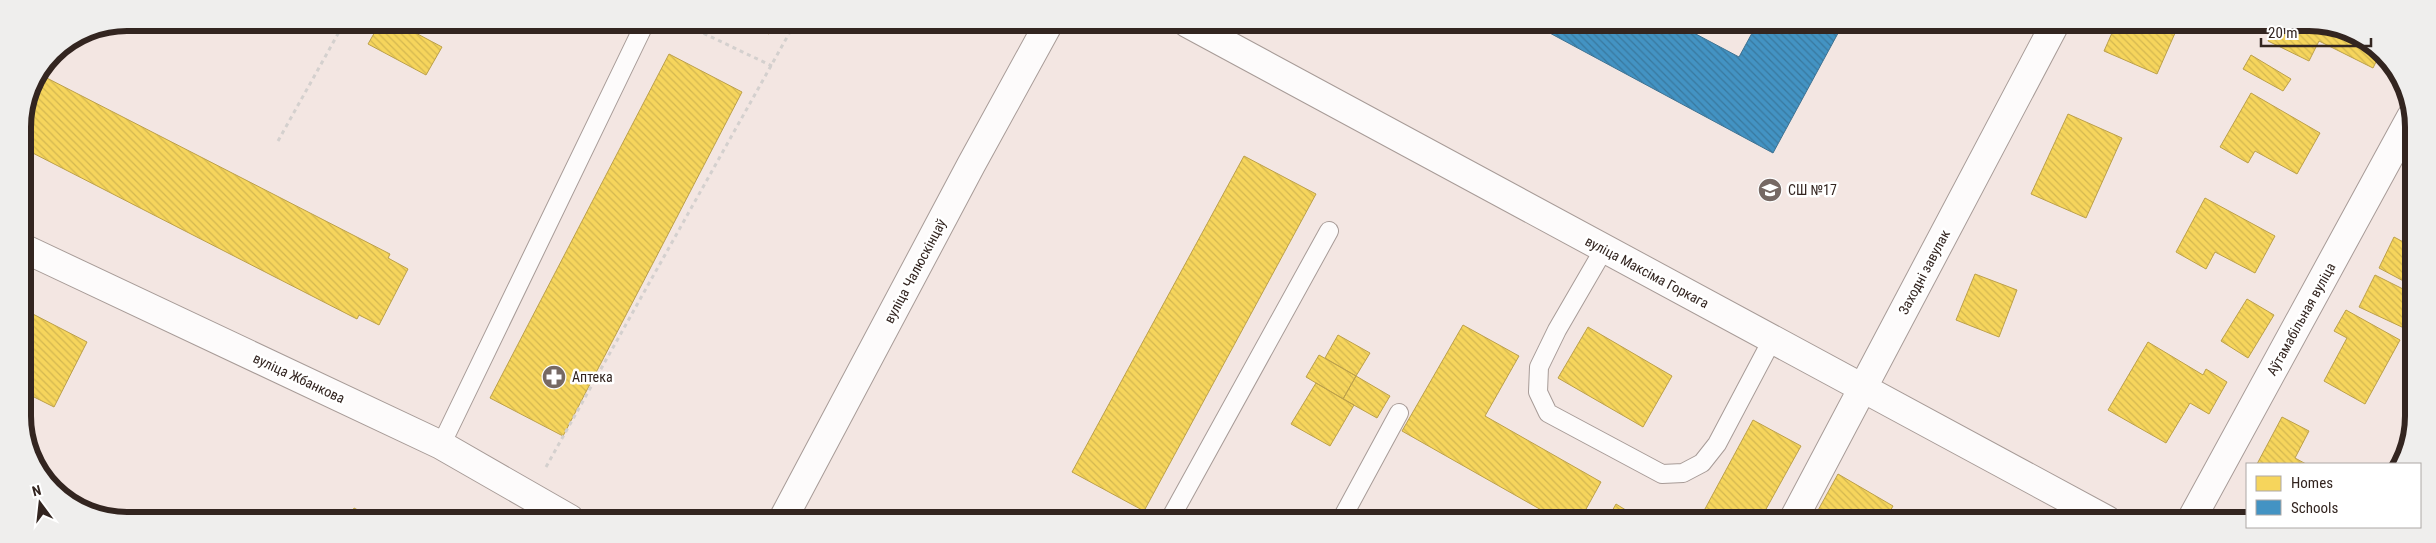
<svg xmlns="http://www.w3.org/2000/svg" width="2436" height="543" font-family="'Roboto Condensed',sans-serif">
	<defs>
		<pattern id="homes-back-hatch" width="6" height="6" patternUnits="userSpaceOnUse" patternTransform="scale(1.25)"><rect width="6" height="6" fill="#f6d55c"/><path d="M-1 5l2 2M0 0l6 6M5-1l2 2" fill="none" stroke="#d3b750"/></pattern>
		<pattern id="schools-back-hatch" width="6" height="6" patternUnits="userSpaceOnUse" patternTransform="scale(1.25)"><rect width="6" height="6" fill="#4393c3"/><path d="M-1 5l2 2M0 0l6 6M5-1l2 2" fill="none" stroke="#39789e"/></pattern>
	</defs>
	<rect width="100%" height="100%" fill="#f3e6e2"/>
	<path fill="url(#homes-back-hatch)" stroke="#bca04a" d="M380,23H397L442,47L426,75L368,44Z
		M749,23H775L769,34Z
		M2116,24H2179L2157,74L2104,51Z
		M2276,24H2288L2301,31L2305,24H2329L2381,52L2373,68L2319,41L2309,61L2268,41Z
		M669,54L742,92L563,436L490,398Z
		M2251,55L2291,79L2283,91L2243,69Z
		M39,74L390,254L388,258L408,269L379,325L359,315L357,319L23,148V121L33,81Z
		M2251,93L2320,133L2297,174L2255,151L2248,163L2220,147Z
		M2068,114L2122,138L2086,218L2031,194Z
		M1244,156L1316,194L1144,511L1072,472Z
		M2205,198L2275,236L2255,273L2215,252L2206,269L2176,252Z
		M2394,237L2411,246V285L2379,268Z
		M1975,274L2017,290L1999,337L1956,320Z
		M2375,275L2411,293V312L2404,328L2359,307Z
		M2247,299L2274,315L2248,358L2221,341Z
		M2346,310L2400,340L2365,404L2324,381L2347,338L2334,331Z
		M29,312L87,342L54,407L24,392V323Z
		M1463,325L1519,356L1485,416L1601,482L1580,520H1559L1402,431Z
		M1588,327L1672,376L1643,427L1558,378Z
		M1338,335L1370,353L1356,376L1325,358Z
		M2148,342L2203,375L2206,369L2227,382L2209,414L2190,403L2166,443L2108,410Z
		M1319,355L1356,376L1343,399L1306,377Z
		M1356,376L1390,396L1377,418L1343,399Z
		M1316,383L1354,405L1330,446L1291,424Z
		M2282,417L2309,431L2295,458L2306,464H2257Z
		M1753,420L1801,446L1760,520H1699Z
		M1838,474L1893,506L1885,520H1827L1816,514Z
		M1616,504L1642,520H1607Z
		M354,508L375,519H355L357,514L352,512Z"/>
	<path fill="url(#schools-back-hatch)" stroke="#3e7292" d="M1533,24H1677L1739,57L1757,24H1843L1773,153Z"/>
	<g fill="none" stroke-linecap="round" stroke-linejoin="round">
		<g stroke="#a79b97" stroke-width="20">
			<path id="lane" d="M1604,249L1557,330L1539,367L1538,392L1548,413L1662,474L1683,473L1702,463L1717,444L1772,340
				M441,445L645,23
				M1170,519L1329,231
				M1341,520L1399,413"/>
		</g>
		<g stroke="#a79b97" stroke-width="30">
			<path id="street" d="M1187,23L2107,520
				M23,248L441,445L570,519
				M1793,520L2055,24
				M2191,520L2411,117"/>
		</g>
		<g stroke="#a79b97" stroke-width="30">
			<path id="primary" d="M783,519L971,165L1049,23"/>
		</g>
		<path stroke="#d4d0ce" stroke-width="3" stroke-dasharray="4 4" stroke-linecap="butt" d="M682,23L772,66
			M278,141L344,23
			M546,467L795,23"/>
		<use href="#lane" stroke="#fdfbfb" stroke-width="18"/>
		<use href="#street" stroke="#fdfbfb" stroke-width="28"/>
		<use href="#primary" stroke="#fdfbfb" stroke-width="28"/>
	</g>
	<defs>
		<g id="school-disc" transform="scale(1.25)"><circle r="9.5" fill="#766964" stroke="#fff"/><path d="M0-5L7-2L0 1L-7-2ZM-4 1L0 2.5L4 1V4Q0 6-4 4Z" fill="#fff"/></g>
		<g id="pharmacy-disc" transform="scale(1.25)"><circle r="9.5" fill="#766964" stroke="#fff"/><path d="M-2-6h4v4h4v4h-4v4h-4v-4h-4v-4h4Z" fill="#fff"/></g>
	</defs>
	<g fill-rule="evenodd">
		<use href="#school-disc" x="1770" y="190"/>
		<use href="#pharmacy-disc" x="554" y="377"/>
	</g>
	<g text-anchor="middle" stroke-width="5" stroke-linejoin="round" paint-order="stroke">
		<g font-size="14" fill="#332520" stroke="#fff" text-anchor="start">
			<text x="1788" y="195">СШ №17</text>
			<text x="572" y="382">Аптека</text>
		</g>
		<g font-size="14" fill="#332520" stroke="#fff">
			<text transform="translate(915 271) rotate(-62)" y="5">вуліца Чалюскінцаў</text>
			<text transform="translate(1647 272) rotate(28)" y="5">вуліца Максіма Горкага</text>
			<text transform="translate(1924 272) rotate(-62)" y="5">Заходні завулак</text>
			<text transform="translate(2301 319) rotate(-61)" y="5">Аўтамабільная вуліца</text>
			<text transform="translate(299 378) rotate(25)" y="5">вуліца Жбанкова</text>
		</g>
	</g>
	<path d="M0 0H2436V543H0ZM127 31H2309A96 96 0 0 1 2405 127V416A96 96 0 0 1 2309 512H127A96 96 0 0 1 31 416V127A96 96 0 0 1 127 31Z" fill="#efeeed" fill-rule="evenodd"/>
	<path fill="none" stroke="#332520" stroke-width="6" d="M127 31H2309A96 96 0 0 1 2405 127V416A96 96 0 0 1 2309 512H127A96 96 0 0 1 31 416V127A96 96 0 0 1 127 31Z"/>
	<rect x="2246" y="463" width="175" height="65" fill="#ffffff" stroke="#ada8a6"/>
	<rect x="2256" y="476" width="25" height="15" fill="#f6d55c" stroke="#ada8a6"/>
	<text x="2291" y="488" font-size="15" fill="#332520">Homes</text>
	<rect x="2256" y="500" width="25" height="15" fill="#4393c3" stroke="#ada8a6"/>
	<text x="2291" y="513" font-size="15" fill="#332520">Schools</text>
	<g transform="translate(40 503) rotate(345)" stroke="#ffffff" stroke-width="4" paint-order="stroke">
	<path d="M0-4L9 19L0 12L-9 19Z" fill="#332520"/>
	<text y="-8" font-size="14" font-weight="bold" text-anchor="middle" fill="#332520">N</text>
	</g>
	<path d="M2261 38v8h110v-8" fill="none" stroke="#332520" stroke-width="2.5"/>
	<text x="2268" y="38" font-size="15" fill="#332520" stroke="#ffffff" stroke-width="4" paint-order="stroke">20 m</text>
</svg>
